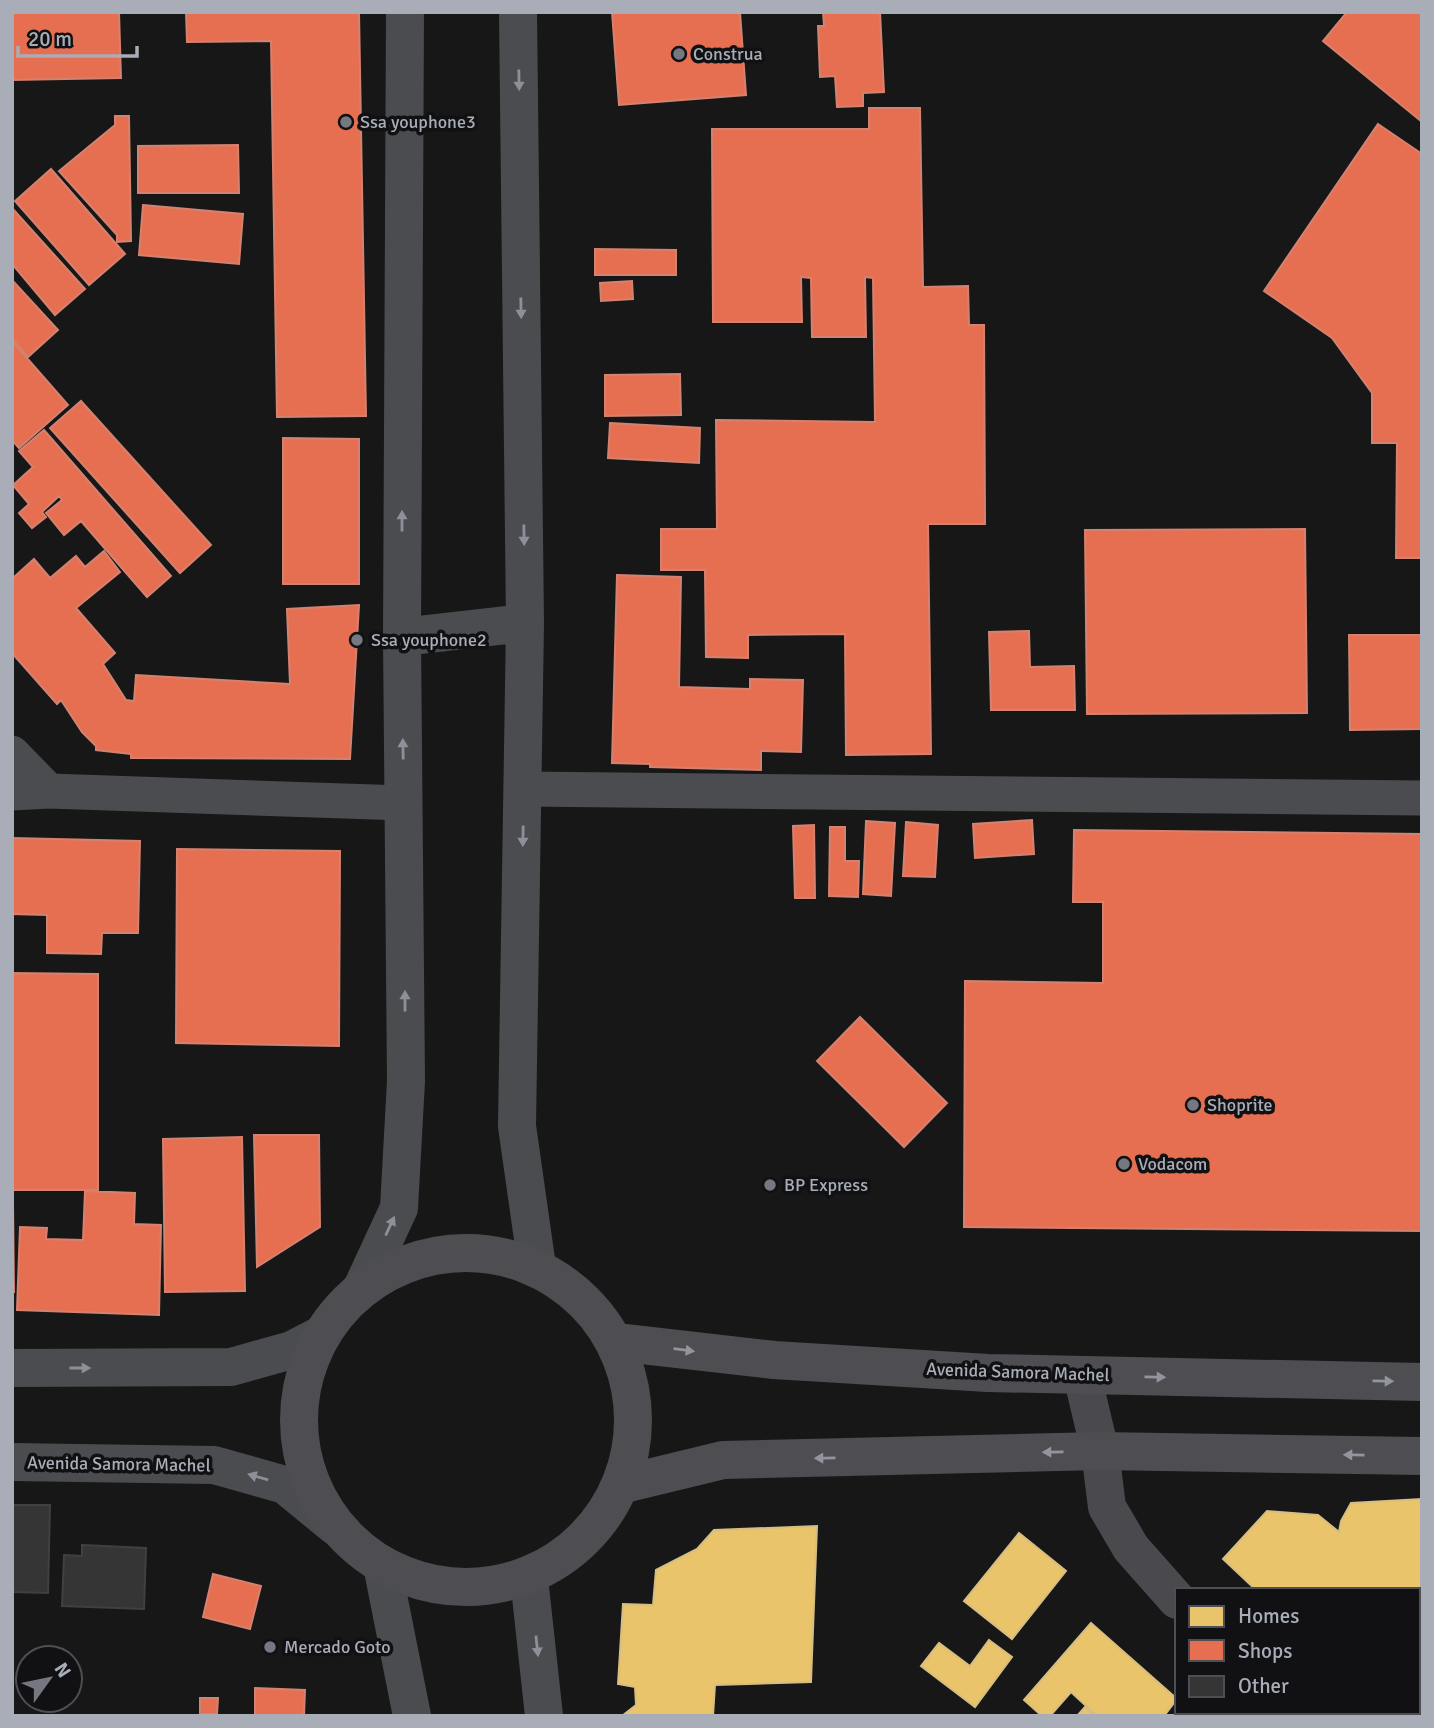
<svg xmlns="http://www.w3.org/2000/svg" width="1434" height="1728" font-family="Signika,sans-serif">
	<rect width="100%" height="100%" fill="#171717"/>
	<path fill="#e9c46a" stroke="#d6bd81" stroke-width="2" d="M1421,1499L1422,1716H1397L1393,1712H1418V1590H1256L1223,1559L1267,1511L1318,1515L1339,1532L1341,1521L1351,1503Z
		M817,1526L811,1682L715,1685L713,1716H622L636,1705L635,1687L618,1684L623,1604L653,1605L656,1570L697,1549L714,1530Z
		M1019,1533L1066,1571L1012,1639L964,1601Z
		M1091,1623L1177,1699L1164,1716H1097L1071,1692L1050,1716H1042L1024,1700Z
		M989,1640L1012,1657L975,1707L921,1666L939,1643L970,1666Z
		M1085,1707L1095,1716H1077Z"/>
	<path fill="#e76f51" stroke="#d48270" stroke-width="2" d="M12,12H119L121,78L12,80Z
		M186,12H359L366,416L277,417L271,41L187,42Z
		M612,12H740L746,95L619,105Z
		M823,12H880L884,92L863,93V106L837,107L835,76L820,77L818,26H824Z
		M1347,12H1422V122L1323,41Z
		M869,108H920L923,287L968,286L969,325H984L985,524H928L931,754L846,755L845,634L748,635V658L706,657L705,570H661V529H717L716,420L875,422L873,278L865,277L866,337H812L811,278L801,277L802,322H713L712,129H869Z
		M115,116H129L131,241L117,242V235L59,171L115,125Z
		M1378,124L1422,154V558H1396L1397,443H1372V393L1332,338L1264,291Z
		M238,145L239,193H138V146Z
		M51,169L125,254L89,285L15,201Z
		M143,205L243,214L239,264L139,255Z
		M12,208L85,289L55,315L12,264Z
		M595,249L676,250V275H595Z
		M12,280L58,330L28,357L12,339Z
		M632,281L633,299L601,301L600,283Z
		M12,341L68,405L19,448L12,440Z
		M680,374L681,415L605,416V375Z
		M81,401L211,545L180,573L50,428Z
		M610,423L700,428L699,463L608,458Z
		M44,430L171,576L147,597L81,521L64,535L46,513L62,500L59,496L42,512L46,517L32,528L19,513L29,504L13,485L33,467L19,451Z
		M283,438L359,439V584H283Z
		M1305,529L1307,713L1087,714L1085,530Z
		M104,551L120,572L76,608L115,653L103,664L126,700L134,701L136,675L290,684L287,609L359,605L350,759L131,758V754L96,750V746L82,732L61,700L57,704L12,653V579L34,559L50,578L76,556L85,567Z
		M617,575L681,577L679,687L750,689V679L803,680L801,752L761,751V770L650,767V764L612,763Z
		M1029,631L1030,667L1074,666L1075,710H991L989,632Z
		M1349,635H1422V729L1350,730Z
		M1032,820L1034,854L975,858L973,824Z
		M866,821L895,823L891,896L863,894Z
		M906,822L938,825L935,877L903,876Z
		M814,825L815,898H795L793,826Z
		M830,827H845V861H859L858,897L829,896Z
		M1074,830L1422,834V1231L964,1227L965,981L1103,983V902H1073Z
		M12,838L140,841L138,933H102L101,954L47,953V915L12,914Z
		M177,849L340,851L339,1046L176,1043Z
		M12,973L98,974V1190H12Z
		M860,1017L947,1103L904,1147L817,1061Z
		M254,1135H319L320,1227L257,1267Z
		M242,1137L245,1291L165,1292L163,1139Z
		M85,1191L135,1193L134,1224L161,1225L159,1315L17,1310L20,1227L47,1228L46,1239L83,1240Z
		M12,1204H13L14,1292H12Z
		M213,1574L261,1586L250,1629L203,1617Z
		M255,1688L305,1690L304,1716H255Z
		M200,1698H218L217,1714H200Z"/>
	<path fill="#353536" stroke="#3f4043" stroke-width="2" d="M12,1505H50L48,1593L12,1592Z
		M82,1545L146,1548L144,1609L62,1606L64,1555L82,1556Z"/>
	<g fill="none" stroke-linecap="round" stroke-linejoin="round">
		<path stroke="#4b4c50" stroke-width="35" d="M12,753L49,791
			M523,789L1422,798
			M12,793L49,791L404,803"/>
		<path stroke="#4b4c50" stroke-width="38" d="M518,12L525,623L517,1126L537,1267
			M402,637L525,623
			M362,1288L399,1208L406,1081L402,637L405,12
			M12,1368L231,1367L292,1350L321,1335
			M12,1462L214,1465L285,1485L335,1526
			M382,1565L412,1716
			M529,1578L544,1716"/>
		<path stroke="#4a4a4e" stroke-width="38" d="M1082,1375L1100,1451L1107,1507L1131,1548L1177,1600
			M1297,1712L1301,1716"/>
		<path stroke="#4e4e52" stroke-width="38" d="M299 1420a167 167 0 1 1 334 0a167 167 0 1 1-334 0Z
			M616,1342L774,1360L988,1373L1422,1382
			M624,1484L723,1460L1100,1451L1422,1456"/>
	</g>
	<defs><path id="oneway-solid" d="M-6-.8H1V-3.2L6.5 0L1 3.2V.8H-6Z" transform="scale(1.75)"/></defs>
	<g fill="#8c9099">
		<use href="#oneway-solid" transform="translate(519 80) rotate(89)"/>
		<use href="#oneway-solid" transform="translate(521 308) rotate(89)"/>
		<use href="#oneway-solid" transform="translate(402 521) rotate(-90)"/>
		<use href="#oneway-solid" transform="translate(524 535) rotate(89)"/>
		<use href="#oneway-solid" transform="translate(403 749) rotate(-91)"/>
		<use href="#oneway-solid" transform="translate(523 836) rotate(91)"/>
		<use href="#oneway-solid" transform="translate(405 1001) rotate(-90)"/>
		<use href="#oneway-solid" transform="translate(390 1226) rotate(-65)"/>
		<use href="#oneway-solid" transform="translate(80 1368)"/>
		<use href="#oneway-solid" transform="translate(258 1477) rotate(-164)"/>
		<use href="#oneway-solid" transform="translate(537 1646) rotate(84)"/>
	</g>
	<g fill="#92959e">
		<use href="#oneway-solid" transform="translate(684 1350) rotate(7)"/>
		<use href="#oneway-solid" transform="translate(1155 1377) rotate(1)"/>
		<use href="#oneway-solid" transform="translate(1383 1381) rotate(1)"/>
		<use href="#oneway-solid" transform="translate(1053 1452) rotate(179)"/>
		<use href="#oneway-solid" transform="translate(1354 1455) rotate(-179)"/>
		<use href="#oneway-solid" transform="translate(825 1458) rotate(179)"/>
	</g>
	<g fill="#757880" stroke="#111113" stroke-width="2.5">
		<circle cx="679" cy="54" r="7"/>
		<circle cx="346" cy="122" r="7"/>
		<circle cx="357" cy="640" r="7"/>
		<circle cx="1193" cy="1105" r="7"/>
		<circle cx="1124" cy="1164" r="7"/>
		<circle cx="770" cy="1185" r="7"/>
		<circle cx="270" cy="1647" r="7"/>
	</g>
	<g text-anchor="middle" stroke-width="7" stroke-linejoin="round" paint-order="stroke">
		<g font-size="18" fill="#a8adb8" stroke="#111113" text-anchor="start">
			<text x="693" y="60">Construa</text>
			<text x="360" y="128">Ssa youphone3</text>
			<text x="371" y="646">Ssa youphone2</text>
			<text x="1207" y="1111">Shoprite</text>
			<text x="1138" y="1170">Vodacom</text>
			<text x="784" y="1191">BP Express</text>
			<text x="284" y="1653">Mercado Goto</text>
		</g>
		<g font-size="18" fill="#a8adb8" stroke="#111113">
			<text transform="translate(1018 1372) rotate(2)" y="6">Avenida Samora Machel</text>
			<text transform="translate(119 1464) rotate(1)" y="6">Avenida Samora Machel</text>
		</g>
	</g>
	<rect width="1434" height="1728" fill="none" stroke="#a8adb8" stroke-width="28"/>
	<rect x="1175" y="1588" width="245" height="126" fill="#111113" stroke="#4d4f55" stroke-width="2"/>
	<rect x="1189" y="1606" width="35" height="21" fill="#e9c46a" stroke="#4d4f55" stroke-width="2"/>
	<text x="1238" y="1623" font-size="21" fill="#a8adb8">Homes</text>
	<rect x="1189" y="1640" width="35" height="21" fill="#e76f51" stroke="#4d4f55" stroke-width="2"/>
	<text x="1238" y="1658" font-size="21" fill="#a8adb8">Shops</text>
	<rect x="1189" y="1676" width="35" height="21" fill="#353536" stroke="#4d4f55" stroke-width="2"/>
	<text x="1238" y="1693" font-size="21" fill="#a8adb8">Other</text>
	<g transform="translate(49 1679) rotate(57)"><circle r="33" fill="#111113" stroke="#4d4f55" stroke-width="2"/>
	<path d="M0-5L12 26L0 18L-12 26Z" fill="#757880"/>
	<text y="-10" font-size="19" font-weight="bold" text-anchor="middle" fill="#a8adb8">N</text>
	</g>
	<path d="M18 46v10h119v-10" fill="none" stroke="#a8adb8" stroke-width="3.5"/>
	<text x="28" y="46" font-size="21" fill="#a8adb8" stroke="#111113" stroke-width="5" paint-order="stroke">20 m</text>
</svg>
